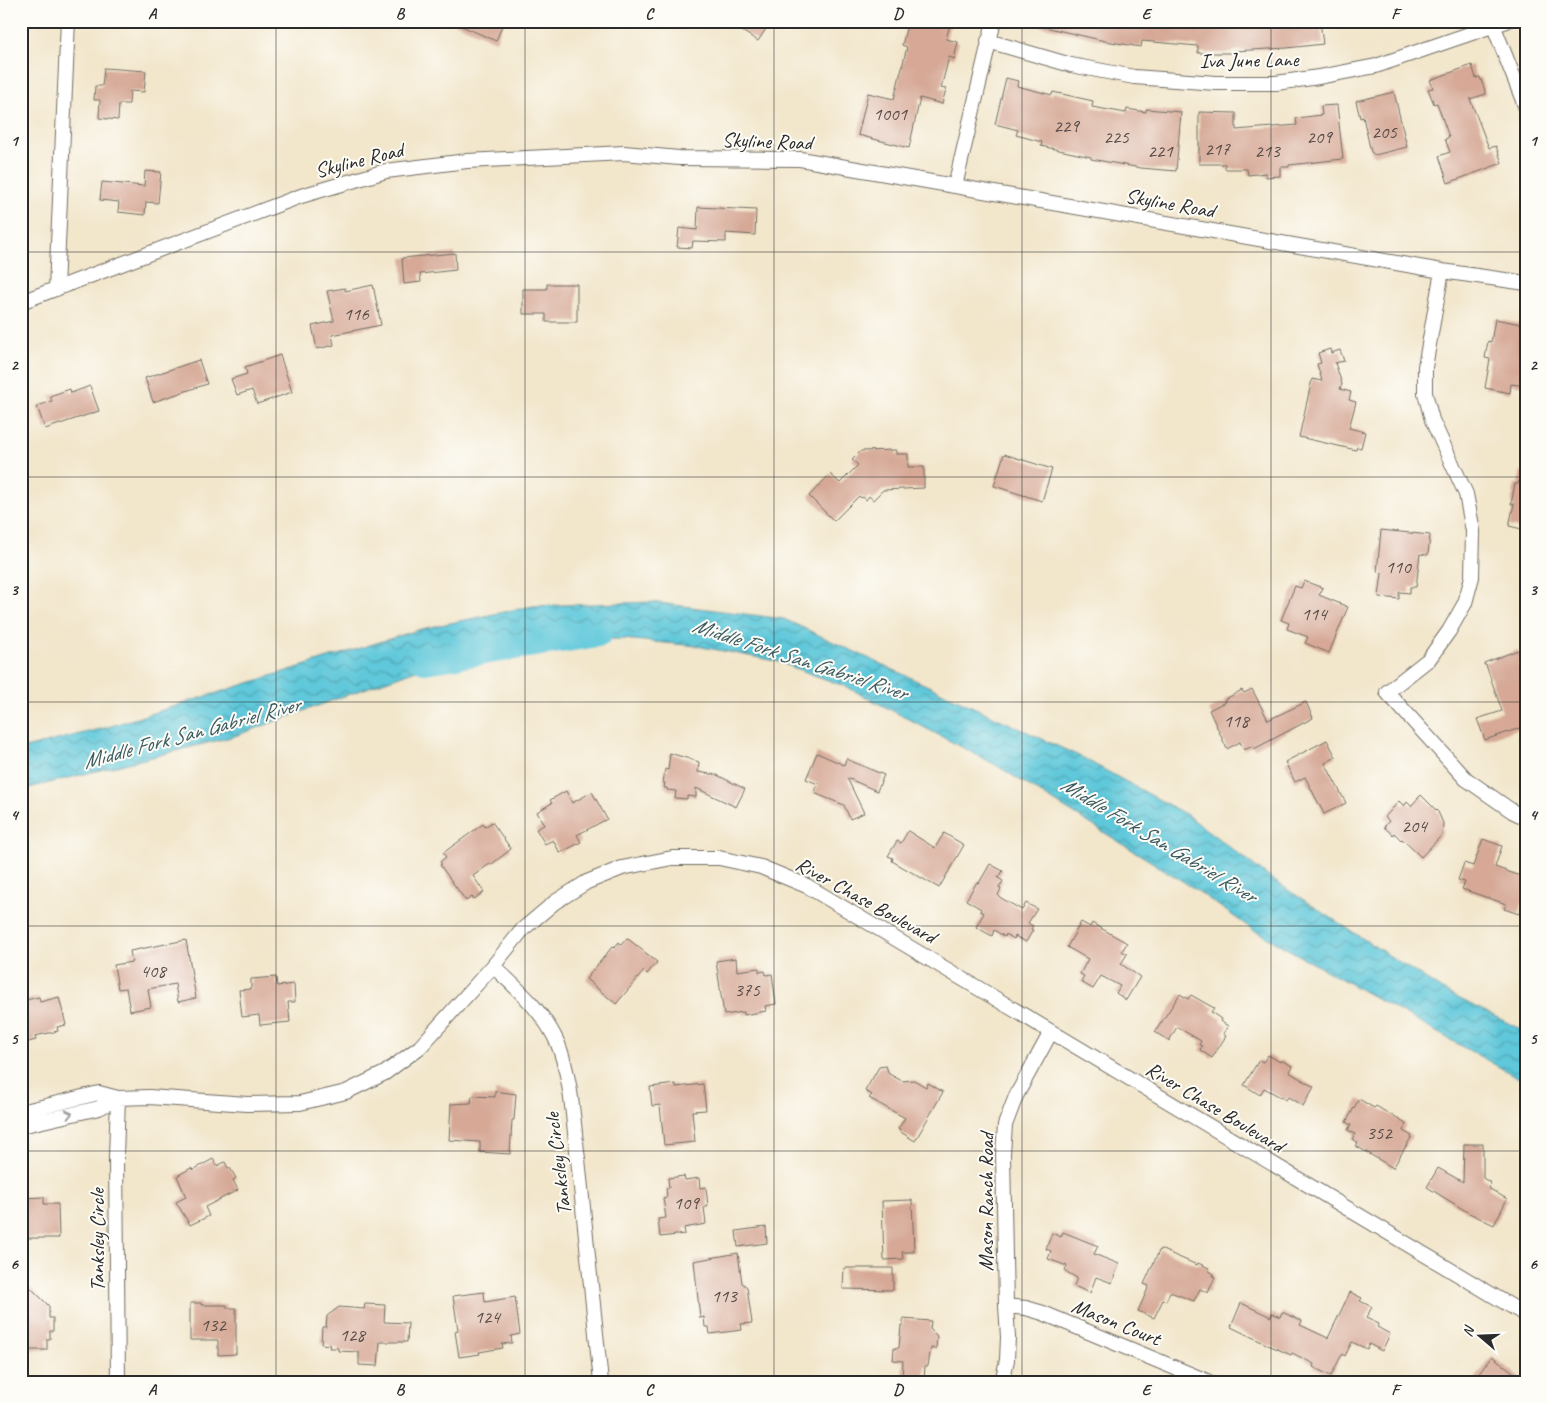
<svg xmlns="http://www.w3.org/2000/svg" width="1547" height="1403" font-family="Caveat,sans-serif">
	<defs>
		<pattern id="water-waves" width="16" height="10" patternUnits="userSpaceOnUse" patternTransform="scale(1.25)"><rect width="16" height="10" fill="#5fc8da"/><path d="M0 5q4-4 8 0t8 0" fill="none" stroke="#4fa3b1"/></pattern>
	</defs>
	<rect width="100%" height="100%" fill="#fdfcf7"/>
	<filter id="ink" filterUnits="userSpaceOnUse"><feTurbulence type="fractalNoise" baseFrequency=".02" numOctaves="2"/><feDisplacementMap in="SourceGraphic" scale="10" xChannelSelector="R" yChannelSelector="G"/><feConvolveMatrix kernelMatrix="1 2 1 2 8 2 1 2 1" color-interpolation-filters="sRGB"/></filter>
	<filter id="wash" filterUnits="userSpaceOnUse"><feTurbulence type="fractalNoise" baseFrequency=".0096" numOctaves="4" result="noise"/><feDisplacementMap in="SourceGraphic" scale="20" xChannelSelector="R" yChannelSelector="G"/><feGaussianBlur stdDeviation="1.12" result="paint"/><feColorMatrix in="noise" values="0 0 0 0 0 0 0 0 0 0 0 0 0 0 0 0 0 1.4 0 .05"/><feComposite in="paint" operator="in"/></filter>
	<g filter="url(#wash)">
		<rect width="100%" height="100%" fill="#f2e6cb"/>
		<path fill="url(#water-waves)" stroke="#457a82" d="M652,602L784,619L1081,757L1187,815L1273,880L1442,990L1526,1032V1082L1252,929L1192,887L994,764L847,687L776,661L697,646L623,639L526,640L449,658L235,736L21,790V749L108,727L421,629L533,606Z"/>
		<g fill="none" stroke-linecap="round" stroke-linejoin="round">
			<path stroke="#5fc8da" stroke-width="26" d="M425,661L599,634"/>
		</g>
		<g id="blocks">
			<path fill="#d6a895" d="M450,21H504L496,41Z
				M726,21H771L758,41Z
				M908,21H951L946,39L958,42L954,59L949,57L941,88L946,89L942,104L920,98L909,148L858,135L868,93L894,99L907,47L902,45Z
				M1041,21H1320L1323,44L1287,48L1233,51V53H1198V46L1142,41L1141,47L1105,41L1040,26Z
				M1472,65L1476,78L1480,77L1486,94L1470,99L1489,148L1496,146L1502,163L1448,183L1439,156L1450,152L1445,139L1449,137L1437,103L1434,104L1428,89L1433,88L1430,80Z
				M104,68L146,71L144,92L130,91L129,104H119L118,120L99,118L100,100H94L95,86H102Z
				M1006,78L1018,81L1017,86L1052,95L1053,92L1093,101L1092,107L1126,113L1127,109L1146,112V109L1181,112L1176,171L1141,168L1091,159V157L1041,146L1042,142L1016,135L1018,130L995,124Z
				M1394,92L1407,147L1375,155L1371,152L1363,117L1360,118L1356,101Z
				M1337,105L1343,159L1289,165V167H1280V176L1266,177V173L1248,175L1247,169H1225V164H1199V112L1236,113V130L1297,125L1296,118L1322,115L1321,106Z
				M145,171L161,172L158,203L146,202L145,215L118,212L119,202L100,200L102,182L144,186Z
				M698,207L756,210L755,235L726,233V242L693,241L692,248L677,247L679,228L697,230Z
				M455,253L456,270L420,274L421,282L404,284L402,258Z
				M547,284H577V322H546V314H523V289H547Z
				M373,285L381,325L332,335L334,345L317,349L312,326L334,321L327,291L345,288V291Z
				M1495,319L1526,325V386L1511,384L1510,393L1485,388L1490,359L1485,358L1488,341L1491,342Z
				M1330,349L1331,353L1340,350L1344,361L1335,363L1342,384L1340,389L1351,392L1349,400L1356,402L1349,428L1365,432L1361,448L1357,447L1356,450L1299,437L1312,379L1322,381L1317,364L1321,363L1318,353Z
				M280,355L292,392L257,404L252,390L237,395L231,379L247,374L245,367Z
				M199,360L207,384L153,402L145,378Z
				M90,386L99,411L45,429L37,406L52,401L50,396L70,389L71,393Z
				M896,450V454H908V467H924V488L883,490L873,500L869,496L866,500L863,497L861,498L859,496L834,521L809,496L830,474L840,483L858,465L852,460L861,451Z
				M1004,454L1052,469L1042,501L994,486Z
				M1521,472L1526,473V530L1509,526L1514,504H1511L1515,484H1518Z
				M1381,530L1430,535L1428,555L1420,554L1416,587H1410V593L1399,592V599L1379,597L1382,573L1377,572Z
				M1304,581L1323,588L1319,595L1348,607L1329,653L1305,643L1308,637L1287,629L1289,623L1281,620L1295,586L1301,588Z
				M1518,650L1523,664H1518L1526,687V726L1485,740L1477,719L1502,711L1486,665H1484V663Z
				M1252,689L1268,720L1306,702L1313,718L1254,749L1253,746L1244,750L1240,742L1227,749L1209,710L1225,702L1224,700L1242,690L1244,693Z
				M1327,740L1336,757L1325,763L1346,803L1324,814L1305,777L1295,782L1285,762Z
				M670,753L699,762L698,772L717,775L745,789L736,807L696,788V797L687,796V799L675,798L676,791L667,790V788H664L665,783H663L665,769L668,770Z
				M817,753L844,765L846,759L884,775L877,791L847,778L864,813L850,819L844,805L814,793L818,784L806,779Z
				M566,791L572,803L592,792L607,819L577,835L581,842L560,853L553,840L545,844L536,829L544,825L537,812L552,803L550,800Z
				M1421,795L1438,812L1443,823L1442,835L1421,857L1402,839L1401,840L1394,833L1393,835L1384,827L1389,821L1385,817L1399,801L1404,806L1407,802L1411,806Z
				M492,822L511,849L492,864L491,863L473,876L484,892L474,899L472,897L466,901L440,865L442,864L440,862L446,857L443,853L483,824L485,827Z
				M908,831L935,848L944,833L964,845L939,888L892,861L893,858L888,856L897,841L901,843Z
				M1483,839L1502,846L1495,867L1526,878V893L1519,914L1504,909L1506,904L1462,889L1465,882L1458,880L1464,863L1473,866Z
				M990,864L1003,871L998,878L1003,881L999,888L1001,889L998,895L1001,898L1022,910L1026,903L1037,909L1028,923L1033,926L1031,929L1033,930L1026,942L1015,936L1014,939L1006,934L1005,937L994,930L992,936L976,927L984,913L980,911L981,909L966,900L977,882L979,883Z
				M1081,922L1090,927L1092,923L1127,943L1122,951L1127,954L1121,964L1140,977L1126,1000L1116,993L1120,986L1101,976L1093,989L1081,982L1084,976L1080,974L1088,959L1067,947Z
				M627,938L657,962L647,974L644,971L616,1004L586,979L612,947L614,948L619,942L621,945Z
				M186,940L196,998L178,1002L175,984L148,989L151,1007L130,1011L126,988L118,989L114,965L132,962L130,951Z
				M736,958L737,971L759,968V972L765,971L766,975L772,974L776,1004L765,1006L766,1011L744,1015V1012L724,1015L716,961Z
				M276,977L277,986L294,984L295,1002H288L290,1022L260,1025L259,1015L242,1017L239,990L251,989V979Z
				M1180,994L1188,999L1191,995L1214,1008L1211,1012L1221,1019L1220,1021L1228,1026L1223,1034L1226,1036L1212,1058L1200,1050L1202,1046L1199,1045L1201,1041L1177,1027L1169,1041L1155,1032Z
				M39,997L40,1002L59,997L66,1025L57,1027L58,1031L35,1036L36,1040L21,1044V1001Z
				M1268,1055L1280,1062L1281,1060L1292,1066L1289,1072L1314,1087L1303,1106L1288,1097L1286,1100L1264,1088L1260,1095L1244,1085L1259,1060L1263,1062Z
				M886,1066L889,1074L902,1081L914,1080L926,1087L928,1083L943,1092L915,1141L899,1131L900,1130L898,1129L905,1118L869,1098L872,1095L865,1091L879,1067Z
				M676,1084V1087L703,1084L706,1110L692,1111L695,1142L664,1145L660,1105L652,1106L650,1087Z
				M495,1091L516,1094L514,1120H512L510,1154L480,1152V1142L449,1140L451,1104L471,1103L472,1096L495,1097Z
				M1359,1099L1374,1108L1376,1106L1406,1124L1403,1131L1412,1136L1393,1168L1356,1146L1358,1143L1352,1139L1355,1134L1348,1130L1351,1125L1346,1122Z
				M1464,1144H1483V1178L1491,1183L1488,1188L1507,1199L1494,1225L1469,1213L1427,1187L1438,1168L1463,1182Z
				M213,1159L217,1166L225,1162L228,1168H230L236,1178L233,1180L238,1190L205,1207L209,1216L190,1225L176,1202L186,1197L177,1176L191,1168L193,1170Z
				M684,1176L685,1180L699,1178L700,1188L706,1187L708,1207H704L706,1224L684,1228L685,1234L660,1237L658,1219L666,1218L663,1198L667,1197L666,1188H669L668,1178Z
				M44,1197V1204H58L59,1238H21V1198Z
				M912,1200L914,1252H902L903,1259L884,1260L882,1201Z
				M766,1227L767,1243L738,1247L736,1231Z
				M1063,1232L1098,1246L1094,1254L1119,1264L1112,1283L1096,1277L1090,1293L1074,1286L1077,1278L1065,1271L1067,1266L1048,1259L1051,1251L1046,1249L1052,1233L1061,1237Z
				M1160,1249L1197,1265L1198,1263L1209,1268L1208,1270L1214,1274L1213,1276L1215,1277L1208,1293L1200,1289L1194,1301L1170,1292L1166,1301L1163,1300L1154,1318L1138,1311L1149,1286L1144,1284Z
				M738,1253L742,1283L747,1287L752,1323L741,1324L742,1330L710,1334L709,1327H705L704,1317L700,1318L694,1261Z
				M844,1268H893V1290L843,1289Z
				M21,1282L29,1290L31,1288L49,1306V1318H53V1331H50V1339H47V1350H21Z
				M484,1292L485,1302L515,1297L520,1334L511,1336L512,1343L502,1344L503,1348L479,1352L480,1354L459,1357L455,1331L458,1330L453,1296Z
				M1350,1292L1362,1298L1360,1301L1372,1307L1366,1318L1379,1324L1377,1327L1390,1334L1382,1351L1369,1344L1367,1349L1352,1342L1345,1356L1342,1354L1331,1376L1313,1367L1314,1364L1292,1353L1291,1355L1266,1344L1231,1327L1241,1303L1271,1317L1272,1313L1280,1317L1282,1312L1302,1321L1300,1325L1328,1338Z
				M190,1303H201V1305H227V1308H236V1354L218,1355V1340H190Z
				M365,1304L385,1305L384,1322L408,1323L407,1342H380L378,1366L359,1365V1352L338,1351V1348H329L330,1345L321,1344L322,1327H326L327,1316L339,1307L364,1309Z
				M903,1319L931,1321L930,1329L937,1336L936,1349L931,1348L928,1366H925L924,1379L902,1378L903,1361L893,1360L894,1348H899L901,1325L903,1326Z
				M1492,1356L1526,1382H1473Z"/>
		</g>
	</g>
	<g filter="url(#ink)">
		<use href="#blocks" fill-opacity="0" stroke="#716c63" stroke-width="1"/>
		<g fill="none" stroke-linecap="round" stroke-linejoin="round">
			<g stroke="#716c63" stroke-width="16">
				<path id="street" d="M1494,27L1526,108
					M988,41L1071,65L1134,77L1216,83H1276L1319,77L1376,66L1507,21
					M955,186L994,21
					M1442,271L1425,367V393L1432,420L1466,494L1473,531L1472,577L1465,603L1449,631L1429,659L1387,692L1466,779L1512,811L1526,818
					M56,289L68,21
					M21,302L301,196L386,171L467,161L624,153L679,158L800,159L1442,271L1526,283
					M493,966C518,989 544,1012 558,1044C572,1080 573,1121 578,1159C586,1233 593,1308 601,1382
					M21,1112L99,1093L118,1098L149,1097L247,1104L300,1103L346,1092L385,1073L420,1047L493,966L523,929L555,902L587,882L622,868L672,858H719L761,867L807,886L1526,1315
					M21,1126L99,1108L118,1098
					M1006,1306L1026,1308L1043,1313L1209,1382
					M118,1382L116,1157L118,1098
					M1002,1382L1007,1360L1008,1337L1006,1306L1003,1154L1005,1125L1016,1096L1051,1032"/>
			</g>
			<use href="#street" stroke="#fff" stroke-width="14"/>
		</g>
		<defs><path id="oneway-chevron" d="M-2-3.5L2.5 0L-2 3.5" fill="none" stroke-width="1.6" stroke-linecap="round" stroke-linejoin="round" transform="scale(1.25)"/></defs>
		<use stroke="#a0a0a0" href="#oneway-chevron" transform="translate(69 1114) rotate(-13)"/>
	</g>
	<path fill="none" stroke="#2b2b2b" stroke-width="1" stroke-opacity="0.55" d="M276,21V1382M525,21V1382M774,21V1382M1022,21V1382M1271,21V1382M21,252H1526M21,477H1526M21,702H1526M21,926H1526M21,1151H1526"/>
	<g text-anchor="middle" stroke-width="4" stroke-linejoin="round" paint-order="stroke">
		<g font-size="19" fill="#564a46">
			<text x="890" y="120">1001</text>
			<text x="1066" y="132">229</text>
			<text x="1384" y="138">205</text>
			<text x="1116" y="143">225</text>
			<text x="1319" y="143">209</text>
			<text x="1217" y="155">217</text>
			<text x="1160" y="157">221</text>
			<text x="1267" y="157">213</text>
			<text x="356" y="320">116</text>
			<text x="1398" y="573">110</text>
			<text x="1314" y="620">114</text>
			<text x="1236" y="727">118</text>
			<text x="1414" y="832">204</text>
			<text x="153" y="977">408</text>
			<text x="747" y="996">375</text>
			<text x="1379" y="1139">352</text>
			<text x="686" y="1209">109</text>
			<text x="724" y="1302">113</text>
			<text x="487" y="1323">124</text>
			<text x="213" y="1331">132</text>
			<text x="352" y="1341">128</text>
		</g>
		<g font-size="21" fill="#2b2b2b" stroke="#fdfcf7">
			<text transform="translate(1249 60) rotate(-1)" y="7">Iva June Lane</text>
			<text transform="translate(767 141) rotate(2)" y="7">Skyline Road</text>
			<text transform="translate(359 160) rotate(-14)" y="7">Skyline Road</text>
			<text transform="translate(1170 203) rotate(10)" y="7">Skyline Road</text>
			<text transform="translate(866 900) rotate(29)" y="7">River Chase Boulevard</text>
			<text transform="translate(1215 1107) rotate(31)" y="7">River Chase Boulevard</text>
			<text transform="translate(558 1164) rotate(-97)" y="7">Tanksley Circle</text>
			<text transform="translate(986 1202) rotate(-90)" y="7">Mason Ranch Road</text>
			<text transform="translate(97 1240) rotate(-90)" y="7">Tanksley Circle</text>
			<text transform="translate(1116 1322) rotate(22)" y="7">Mason Court</text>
		</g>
		<g font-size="22" font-style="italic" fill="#3b5a60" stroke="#fdfcf7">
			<text transform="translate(800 658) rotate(18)" y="8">Middle Fork San Gabriel River</text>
			<text transform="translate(191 732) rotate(-15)" y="8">Middle Fork San Gabriel River</text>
			<text transform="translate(1159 839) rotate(31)" y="8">Middle Fork San Gabriel River</text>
		</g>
	</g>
	<rect width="1547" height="1403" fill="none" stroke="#fdfcf7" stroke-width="55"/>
	<g transform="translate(1480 1336) rotate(289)" stroke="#fdfcf7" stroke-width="4" paint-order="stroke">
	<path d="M0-4L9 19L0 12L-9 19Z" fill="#2b2b2b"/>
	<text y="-8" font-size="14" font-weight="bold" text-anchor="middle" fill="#2b2b2b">N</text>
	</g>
	<rect x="28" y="28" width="1492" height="1348" fill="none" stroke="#2b2b2b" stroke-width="2"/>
	<g font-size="16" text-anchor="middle" font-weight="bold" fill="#2b2b2b">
		<text x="152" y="19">A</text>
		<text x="400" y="19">B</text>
		<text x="649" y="19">C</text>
		<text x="898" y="19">D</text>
		<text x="1146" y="19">E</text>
		<text x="1395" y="19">F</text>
		<text x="14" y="146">1</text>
		<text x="1533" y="146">1</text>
		<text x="14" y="370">2</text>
		<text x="1533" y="370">2</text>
		<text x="14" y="595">3</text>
		<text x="1533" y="595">3</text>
		<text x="14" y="820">4</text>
		<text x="1533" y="820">4</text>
		<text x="14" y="1044">5</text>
		<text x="1533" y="1044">5</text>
		<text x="14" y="1269">6</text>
		<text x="1533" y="1269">6</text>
		<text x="152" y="1395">A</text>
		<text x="400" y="1395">B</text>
		<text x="649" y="1395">C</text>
		<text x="898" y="1395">D</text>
		<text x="1146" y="1395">E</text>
		<text x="1395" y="1395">F</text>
	</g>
</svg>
